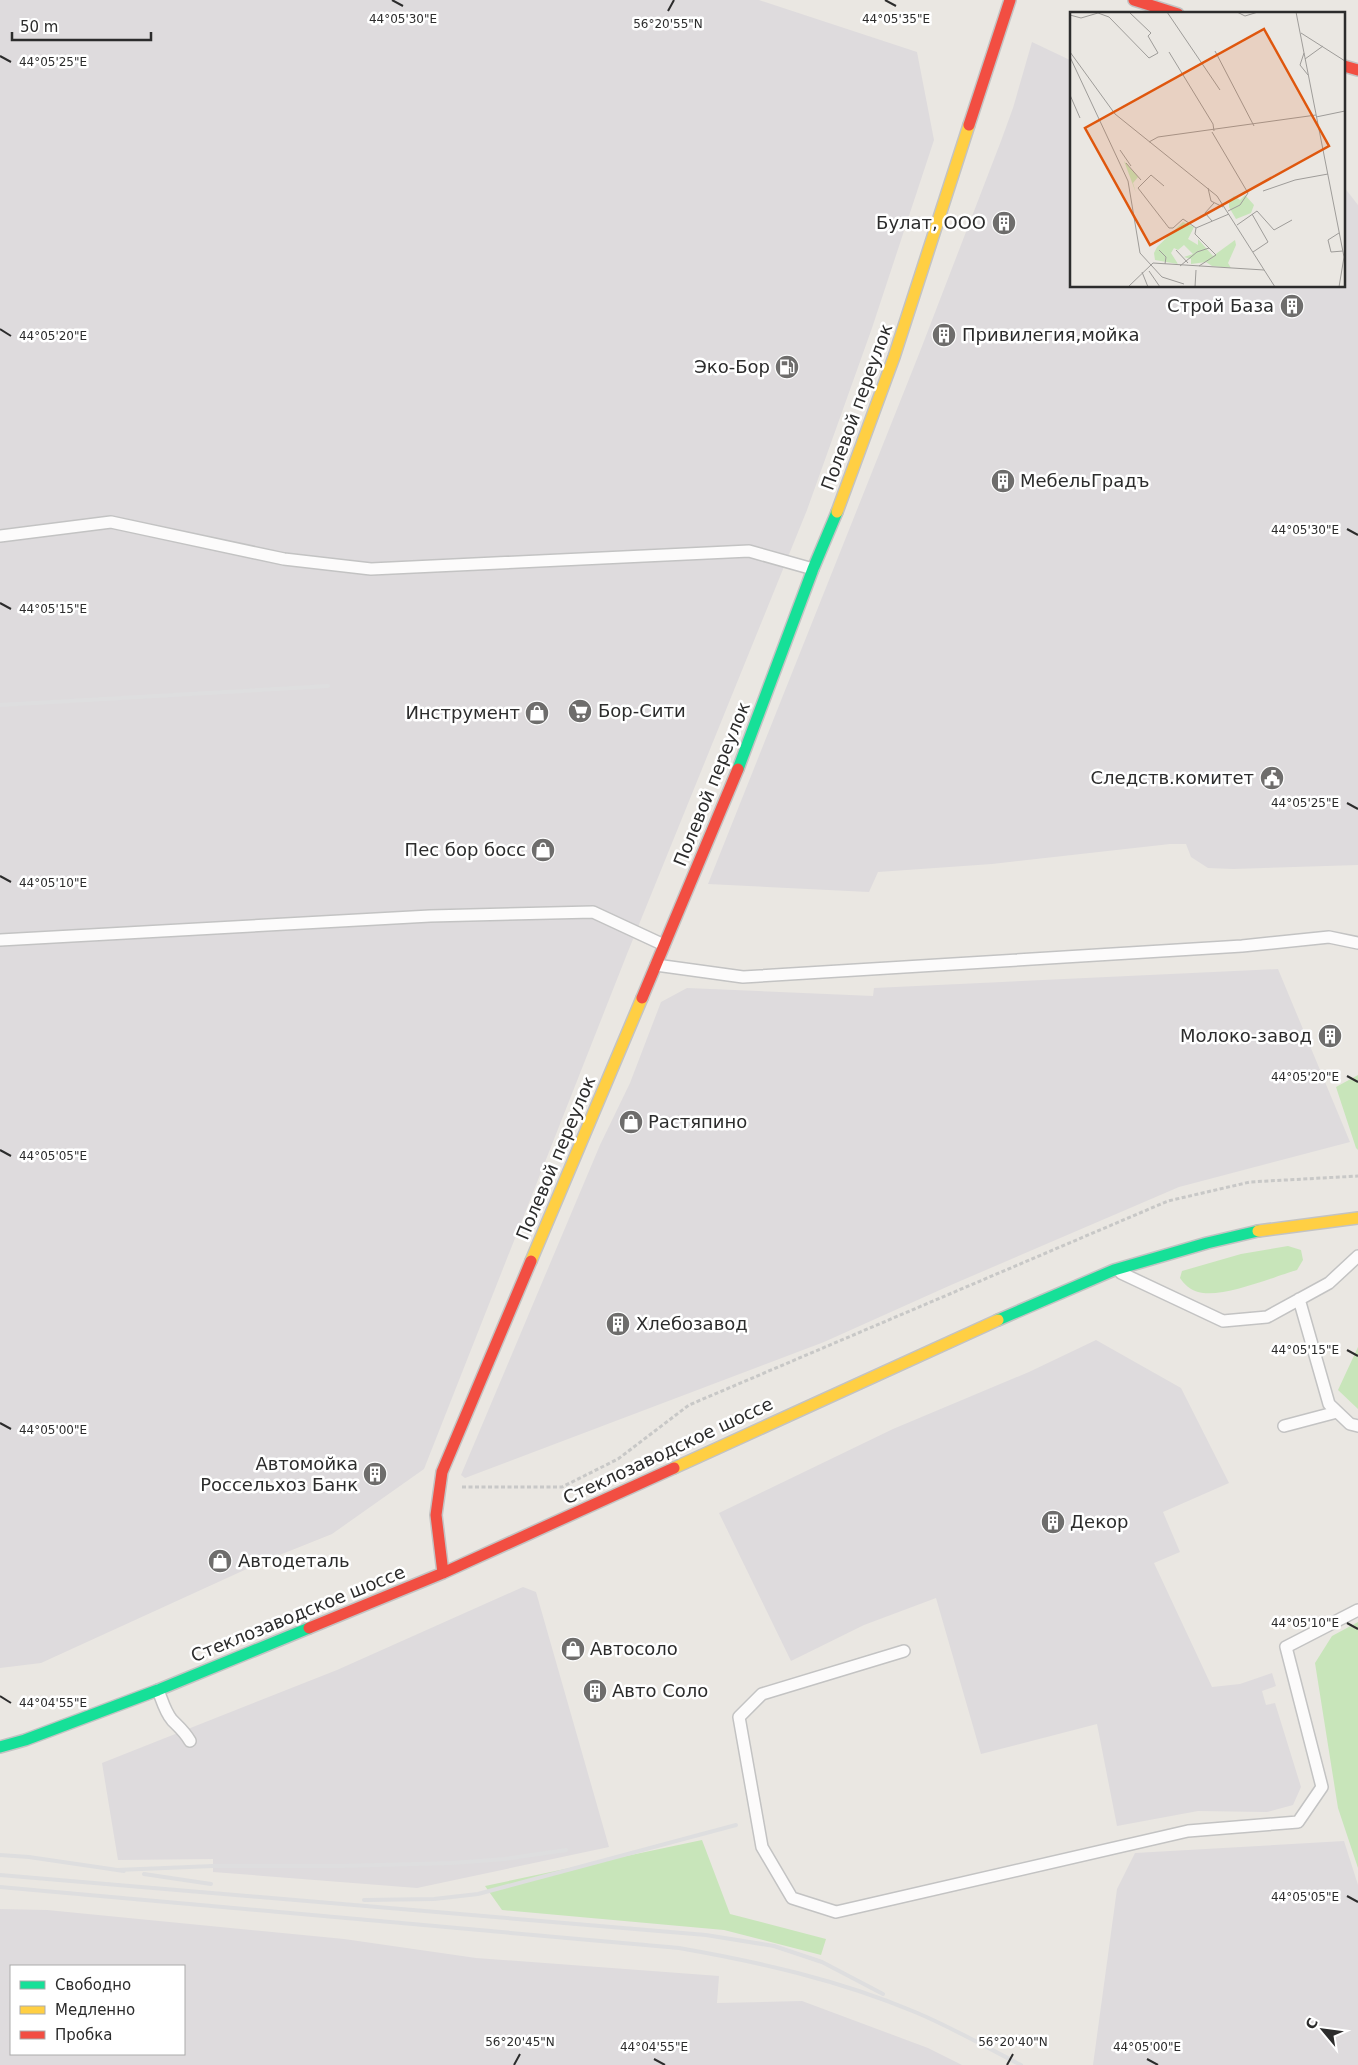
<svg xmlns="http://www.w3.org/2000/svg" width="1358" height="2065" font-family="'DejaVu Sans',sans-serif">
	<rect width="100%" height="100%" fill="#eae7e2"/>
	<path fill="#dedbdd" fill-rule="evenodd" d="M0,0H759L917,52L934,140L872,328L807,510L627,954L424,1469L332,1534L262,1562L41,1663L0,1668Z
		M1032,42L1072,61V286H1344V187L1358,205V865L1233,869L1208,868L1191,857L1186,844H1170L992,864L878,872L869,892L708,884L919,354L1001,141L1013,108Z
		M1278,969L1350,1142L1179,1187L951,1285L824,1342L465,1478L461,1475L600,1145L630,1083L661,1002L687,988L873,996L874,988Z
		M1096,1340L1181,1388L1229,1483L1163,1512L1180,1552L1154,1563L1212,1687L1240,1684L1272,1673L1276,1686L1262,1691L1266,1705L1275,1703L1301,1787L1293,1805L1267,1812L1198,1811L1117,1826L1097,1724L981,1754L936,1598L864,1625L791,1661L719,1513L893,1429L1029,1372Z
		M523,1587L536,1592L609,1847L417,1888L213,1872V1859L118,1860L102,1763L337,1670Z
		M1344,1841L1358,1885V2065H1093L1117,1889L1135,1853Z
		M0,1909L47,1910L344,1939L476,1958L719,1976L717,2003L802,2001L928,2048L962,2065H0ZM11,1966H184V2054H11Z"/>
	<path fill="#c8e5ba" d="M1358,1075V1150L1356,1148L1336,1087Z
		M1288,1246L1301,1250L1303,1260L1297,1270C1273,1277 1221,1299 1198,1292C1190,1290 1184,1284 1180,1278L1182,1271L1241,1254Z
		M1358,1347V1409L1338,1390Z
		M1358,1622V1868L1338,1808L1315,1663L1332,1636Z
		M702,1840L730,1914L826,1939L821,1955L724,1930L502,1910L485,1886Z"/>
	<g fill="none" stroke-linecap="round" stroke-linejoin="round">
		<g stroke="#c3c3c3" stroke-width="14">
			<path id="lane" d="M0,536L111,522L284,559L371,569L749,551L813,569
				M0,940L430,916L593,912L664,945
				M656,965L743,977L1242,946L1329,937L1358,943
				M1121,1273L1223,1321L1267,1317L1329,1283L1358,1256
				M1299,1299L1329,1404L1350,1424L1358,1426
				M1284,1426L1337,1412
				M904,1651L762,1694L739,1717L762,1847L792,1898L836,1912L1188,1831L1298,1822L1322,1787L1286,1647L1358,1610
				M158,1690C162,1700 165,1712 172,1720C179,1727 185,1732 190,1741"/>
		</g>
		<g stroke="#c3c3c3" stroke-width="14">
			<path id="fast" d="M738,769L813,569L837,512
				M998,1320L1114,1270L1207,1243L1258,1231
				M0,1747L25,1740L158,1690L309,1628"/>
		</g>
		<g stroke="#c3c3c3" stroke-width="14">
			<path id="slow" d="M837,512L894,357L969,125
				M1258,1231L1358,1218
				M531,1261L642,998
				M674,1468L998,1320"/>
		</g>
		<g stroke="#c3c3c3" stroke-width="14">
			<path id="jam" d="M1134,0L1178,14
				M1344,66L1358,70
				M969,125L1010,0
				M642,998L738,769
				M443,1573L436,1515L442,1472L531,1261
				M309,1628L443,1573L674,1468"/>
		</g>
		<path stroke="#c8c8c7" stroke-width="3" stroke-dasharray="4 2.5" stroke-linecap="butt" d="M462,1487H562L618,1459L689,1405L1168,1201L1250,1182L1358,1176"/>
		<use href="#lane" stroke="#fcfbfb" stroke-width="11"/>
		<use href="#fast" stroke="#16e098" stroke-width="11"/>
		<use href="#slow" stroke="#ffcf43" stroke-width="11"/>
		<use href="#jam" stroke="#f24e42" stroke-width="11"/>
		<path stroke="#dededf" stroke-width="4" d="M0,705L328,686
			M0,1855L29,1857L124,1871
			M117,1870L213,1866H341L452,1863L505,1859L566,1850
			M144,1874L211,1884
			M0,1875L706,1935L774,1946L822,1962L883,1994
			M0,1887L679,1948C759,1962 839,1980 915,2012C951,2027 986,2047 1021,2065
			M364,1900L434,1899L478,1894L736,1825"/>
	</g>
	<path fill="none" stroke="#2c2c2c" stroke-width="2" d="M392,0L403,6M885,0L896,6M668,11L674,0M0,56L11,62M0,329L11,336M1347,529L1358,535M0,603L11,609M1347,803L1358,809M0,876L11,882M1347,1076L1358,1082M0,1150L11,1156M1347,1350L1358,1356M0,1423L11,1429M1347,1623L1358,1629M0,1696L11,1703M1347,1896L1358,1902M654,2059L665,2065M1147,2059L1158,2065M514,2065L520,2054M1007,2065L1013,2054"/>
	<defs>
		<g id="building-disc" transform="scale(1.25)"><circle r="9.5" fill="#6e6d6c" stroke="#fff"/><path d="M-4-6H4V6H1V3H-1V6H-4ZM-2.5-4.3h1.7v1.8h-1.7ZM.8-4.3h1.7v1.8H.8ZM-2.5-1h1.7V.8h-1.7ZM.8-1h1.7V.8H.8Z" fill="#fff"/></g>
		<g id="fuel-disc" transform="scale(1.25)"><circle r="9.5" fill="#6e6d6c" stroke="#fff"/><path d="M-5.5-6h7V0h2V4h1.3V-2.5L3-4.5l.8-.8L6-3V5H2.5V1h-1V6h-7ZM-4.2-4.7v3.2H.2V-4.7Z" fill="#fff"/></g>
		<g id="supermarket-disc" transform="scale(1.25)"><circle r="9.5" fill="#6e6d6c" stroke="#fff"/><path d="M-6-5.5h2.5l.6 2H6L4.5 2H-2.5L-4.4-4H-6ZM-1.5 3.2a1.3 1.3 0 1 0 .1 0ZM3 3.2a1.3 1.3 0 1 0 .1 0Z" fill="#fff"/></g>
		<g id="shop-disc" transform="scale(1.25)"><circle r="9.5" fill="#6e6d6c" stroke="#fff"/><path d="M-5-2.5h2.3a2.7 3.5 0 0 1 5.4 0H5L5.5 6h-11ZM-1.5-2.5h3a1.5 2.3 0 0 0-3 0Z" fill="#fff"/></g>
		<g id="civic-disc" transform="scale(1.25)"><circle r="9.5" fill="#6e6d6c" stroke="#fff"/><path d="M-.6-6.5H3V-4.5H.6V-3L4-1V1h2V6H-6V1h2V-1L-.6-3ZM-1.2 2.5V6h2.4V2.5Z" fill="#fff"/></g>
	</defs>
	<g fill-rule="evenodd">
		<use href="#building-disc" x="1004" y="223"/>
		<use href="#building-disc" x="1292" y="306"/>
		<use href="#building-disc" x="944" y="335"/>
		<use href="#fuel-disc" x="787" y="367"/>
		<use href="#building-disc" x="1003" y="481"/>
		<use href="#supermarket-disc" x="580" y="711"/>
		<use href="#shop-disc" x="537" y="713"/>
		<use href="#civic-disc" x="1272" y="778"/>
		<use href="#shop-disc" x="543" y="850"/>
		<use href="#building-disc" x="1330" y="1036"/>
		<use href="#shop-disc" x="631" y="1122"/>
		<use href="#building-disc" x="618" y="1324"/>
		<use href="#building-disc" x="375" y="1474"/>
		<use href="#building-disc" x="1053" y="1522"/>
		<use href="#shop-disc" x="220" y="1561"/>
		<use href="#shop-disc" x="573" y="1649"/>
		<use href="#building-disc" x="595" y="1691"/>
	</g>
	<g text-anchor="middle" stroke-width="5" stroke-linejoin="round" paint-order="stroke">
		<g font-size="18" fill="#2c2c2c" stroke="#fff" text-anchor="start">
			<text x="986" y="229" text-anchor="end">Булат, ООО</text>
			<text x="1274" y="312" text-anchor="end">Строй База</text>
			<text x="962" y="341">Привилегия,мойка</text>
			<text x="770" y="373" text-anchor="end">Эко-Бор</text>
			<text x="1020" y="487">МебельГрадъ</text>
			<text x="598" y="717">Бор-Сити</text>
			<text x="520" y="719" text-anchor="end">Инструмент</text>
			<text x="1254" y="784" text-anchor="end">Следств.комитет</text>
			<text x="526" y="856" text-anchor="end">Пес бор босс</text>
			<text x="1312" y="1042" text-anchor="end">Молоко-завод</text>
			<text x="648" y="1128">Растяпино</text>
			<text x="636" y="1330">Хлебозавод</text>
			<text x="358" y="1470" text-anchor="end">Автомойка<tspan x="358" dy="21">Россельхоз Банк</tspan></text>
			<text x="1070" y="1528">Декор</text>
			<text x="238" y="1567">Автодеталь</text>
			<text x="590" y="1655">Автосоло</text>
			<text x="612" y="1697">Авто Соло</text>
		</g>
		<g font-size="18" fill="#2c2c2c" stroke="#fff">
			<text transform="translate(857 407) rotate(-70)" y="6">Полевой переулок</text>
			<text transform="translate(712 784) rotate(-68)" y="6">Полевой переулок</text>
			<text transform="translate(556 1158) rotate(-67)" y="6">Полевой переулок</text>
			<text transform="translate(668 1451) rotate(-25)" y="6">Стеклозаводское шоссе</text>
			<text transform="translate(298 1614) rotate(-22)" y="6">Стеклозаводское шоссе</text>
		</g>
	</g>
	<g transform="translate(1070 12)">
		<rect width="275" height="275" fill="#eae7e2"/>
		<path d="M54,149L68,165L63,171L66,181ZM175,183L184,193L181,201L166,207L159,195V189L164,184L170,188ZM113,210L124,215L118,227L128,233V227L143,244L165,228L166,233L158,251L161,256L142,254L136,250L121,252V247L114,245L123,242L114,233L108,238L104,236L101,241L108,252L85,248L84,241L87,235Z" fill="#c8e5ba"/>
		<path fill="none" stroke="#9e9c99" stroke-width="1" d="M97,0L150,78M167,0L175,4L188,0M226,0L274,245L269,275M0,3L11,6L28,1L39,5L79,46L88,41L78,24L81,21L59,0M231,21L275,49M145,39L184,114M0,40L45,102L147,184L205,275M99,40L143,112L144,119M234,41L230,53L238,63M0,45L58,169L70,241L92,265L114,272M235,47L253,34M0,83L10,106M246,105L275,99M142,120L178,181L170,193L158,199M79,130L88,125L246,103M50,138L61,154M56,151L71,168M94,174L81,163L68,176L99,216H103L113,207L126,216M138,176L141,189L153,195M193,179L225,168L258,162M182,202L198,230L183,240M142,209L135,201L144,191M167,213L187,199L204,218L222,208M126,216L125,222L146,243L129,254M126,216L159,202M269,221L258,228L261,240L273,239M89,238L96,245L95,252M106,238L118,251M110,254L127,240L139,236M79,259L90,275M72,260L78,275M58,275L83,251L194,258M125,275L126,258"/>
		<path fill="#df570e" fill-opacity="0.15" stroke="#df570e" stroke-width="2.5" d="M194,17L259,134L80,233L15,116Z"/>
		<rect width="275" height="275" fill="none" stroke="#2c2c2c" stroke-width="2.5"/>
	</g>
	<g font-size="12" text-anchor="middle" fill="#2c2c2c" stroke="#fff" stroke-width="5" stroke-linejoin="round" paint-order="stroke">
		<text x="403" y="23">44°05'30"E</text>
		<text x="896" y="23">44°05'35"E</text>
		<text x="668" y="28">56°20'55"N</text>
		<text x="53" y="66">44°05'25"E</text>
		<text x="53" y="340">44°05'20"E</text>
		<text x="1305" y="534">44°05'30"E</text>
		<text x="53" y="613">44°05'15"E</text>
		<text x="1305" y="807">44°05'25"E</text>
		<text x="53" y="887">44°05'10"E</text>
		<text x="1305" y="1081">44°05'20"E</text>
		<text x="53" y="1160">44°05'05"E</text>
		<text x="1305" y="1354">44°05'15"E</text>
		<text x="53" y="1434">44°05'00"E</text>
		<text x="1305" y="1627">44°05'10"E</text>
		<text x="53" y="1707">44°04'55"E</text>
		<text x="1305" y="1901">44°05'05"E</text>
		<text x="520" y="2046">56°20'45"N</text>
		<text x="1013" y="2046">56°20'40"N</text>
		<text x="654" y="2051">44°04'55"E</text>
		<text x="1147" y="2051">44°05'00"E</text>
	</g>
	<rect x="10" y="1965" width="175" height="90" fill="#ffffff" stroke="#ababab"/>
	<rect x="20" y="1981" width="25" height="8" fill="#16e098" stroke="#ababab"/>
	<text x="55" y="1990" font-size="15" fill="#2c2c2c">Свободно</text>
	<rect x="20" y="2006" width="25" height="8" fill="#ffcf43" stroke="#ababab"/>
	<text x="55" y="2015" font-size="15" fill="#2c2c2c">Медленно</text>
	<rect x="20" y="2031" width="25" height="8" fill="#f24e42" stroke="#ababab"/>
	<text x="55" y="2040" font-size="15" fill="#2c2c2c">Пробка</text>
	<g transform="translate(1323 2030) rotate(299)" stroke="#ffffff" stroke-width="4" paint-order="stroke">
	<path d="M0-4L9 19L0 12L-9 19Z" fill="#2c2c2c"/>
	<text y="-8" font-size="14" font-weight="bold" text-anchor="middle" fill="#2c2c2c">С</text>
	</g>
	<path d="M12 32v8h139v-8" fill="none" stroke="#2c2c2c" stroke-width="2.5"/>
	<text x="20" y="32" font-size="15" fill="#2c2c2c" stroke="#ffffff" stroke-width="4" paint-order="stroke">50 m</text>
</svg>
